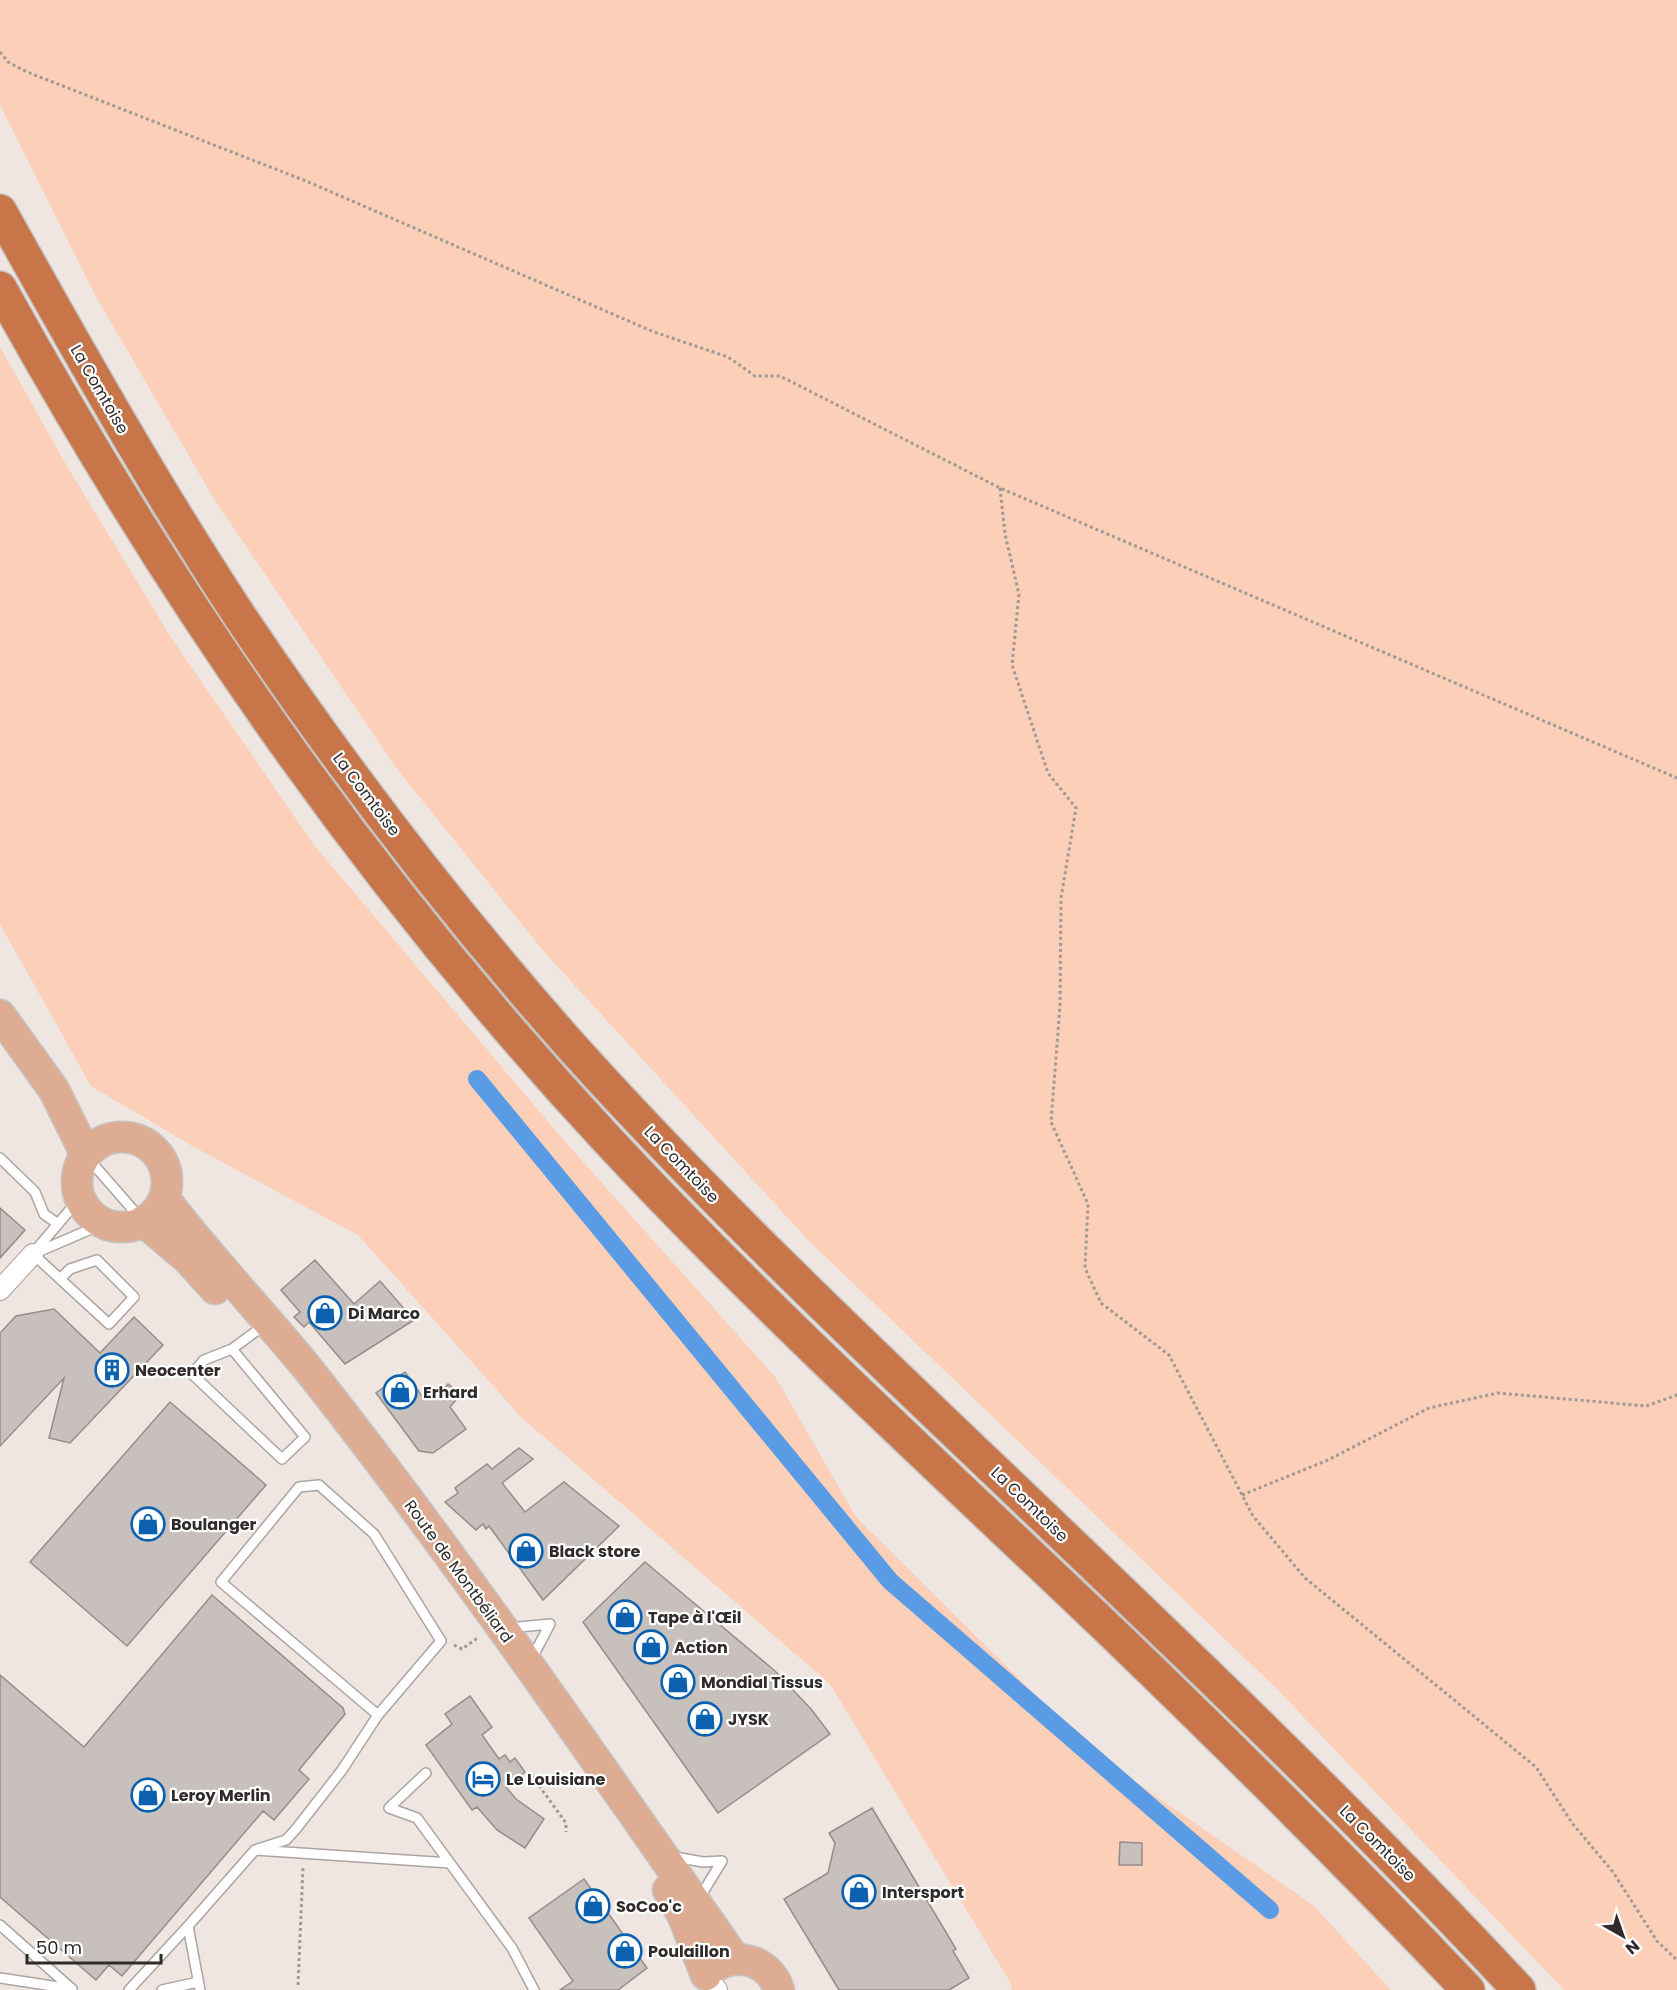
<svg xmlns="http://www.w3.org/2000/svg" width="1677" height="1990" font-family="Poppins,sans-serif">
	<rect width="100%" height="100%" fill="#efe6e2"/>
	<path fill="#fccfb8" d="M0,0H1677V1990H1564L1276,1688L808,1240L545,953L397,769L214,499L95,295L0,105Z
		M0,347L68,468L172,639L314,845L561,1137L776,1378L856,1517L1095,1754L1313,1905L1391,1990H1012L1010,1982L830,1684L521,1417L358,1235L194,1147L91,1086L0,924Z"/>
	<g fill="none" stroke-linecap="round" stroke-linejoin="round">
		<path stroke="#599be4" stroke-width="18" d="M477,1079L890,1581L1270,1910"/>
	</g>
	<path fill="#c8c0bc" stroke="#948d89" stroke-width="1.5" d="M0,1208L25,1230L0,1258Z
		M315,1260L354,1304L380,1281L414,1320L345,1364L309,1322L304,1327L294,1317L300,1312L281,1290Z
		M54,1309L100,1353L134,1317L163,1345L70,1443L49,1438L64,1378L0,1446V1333L16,1316Z
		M405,1372L424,1399L432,1393L437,1397L448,1384L461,1394L450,1407L466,1429L433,1453L419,1451L376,1393Z
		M170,1402L266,1485L127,1646L30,1562Z
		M519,1448L533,1459L502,1483L525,1512L564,1482L619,1526L543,1600L489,1526L486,1529L483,1524L476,1530L445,1502L458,1493L455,1488L487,1464L492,1469Z
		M645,1562L775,1671L811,1709L830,1734L718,1813L583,1622Z
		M212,1595L343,1708L345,1714L299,1770L309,1779L274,1820L263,1811L122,1976L109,1965L96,1980L0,1897V1675L84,1747Z
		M470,1696L492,1727L482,1735L499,1759L505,1755L510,1762L515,1758L525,1772L506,1787L516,1799L544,1819L525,1848L497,1830L477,1807L472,1810L426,1745L452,1724L445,1714Z
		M872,1808L956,1949L953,1951L969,1978L949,1990H839L784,1899L828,1873L835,1843L829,1833Z
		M1120,1842L1142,1843V1865H1119Z
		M584,1879L647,1968L618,1990H560L573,1981L529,1918Z"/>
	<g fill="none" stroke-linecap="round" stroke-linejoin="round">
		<g stroke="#aca4a0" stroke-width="12">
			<path id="lane" d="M87,1157L141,1219
				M0,1158L35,1192L44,1214L58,1224
				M35,1251L80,1198
				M33,1254L109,1324L134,1297L97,1260L70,1269L60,1279
				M33,1254L105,1223
				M232,1349L305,1437L282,1459L192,1374L204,1360L232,1349L255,1332
				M509,1628L550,1624L531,1660
				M426,1773L389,1808L417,1818L512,1948L534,1990
				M255,1850L286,1840L296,1829L342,1770L378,1715L441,1641L374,1534L319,1485L299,1487L221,1582L378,1715
				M675,1857L703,1862L722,1861
				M702,1901L703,1892L722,1861
				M0,1925L72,1989
				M0,1978L72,1989
				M129,1990L188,1926
				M162,1990L198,1982
				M200,1990L188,1926L255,1850L450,1863"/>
		</g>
		<g stroke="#aca4a0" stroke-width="22">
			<path id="street" d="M0,1290L33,1254
				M706,1975L717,1990"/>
		</g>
		<g stroke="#c4c4c3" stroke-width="33">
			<path id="primary" d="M0,1015L54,1090L86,1155
				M77 1182a45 45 0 1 1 90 0a45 45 0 1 1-90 0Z
				M164,1198C210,1259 264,1314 312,1374C461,1563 597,1762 735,1959
				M143,1221L188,1259L215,1289
				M668,1890L683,1916L706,1975
				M716,1966C741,1952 770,1962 779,1990"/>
		</g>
		<g stroke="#c4c4c3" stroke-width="36">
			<path id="highway" d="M0,211C77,349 154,486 241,618C342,768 453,913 573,1048C710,1200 859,1341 1007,1482C1181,1648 1355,1814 1519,1990
				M0,288C171,597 364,877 604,1136C769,1314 949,1476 1124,1644C1241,1757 1356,1872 1468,1990"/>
		</g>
		<path stroke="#a09996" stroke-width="3" stroke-dasharray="3 3" stroke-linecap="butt" d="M0,52L8,62L27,72L306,181L654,332L728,357L755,376H780L1000,488L1677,778
			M1000,488L1005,534L1019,594L1012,665L1048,773L1076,808L1061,898L1060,1006L1051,1122L1088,1204L1085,1268L1101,1303L1169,1355L1253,1516L1305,1578L1536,1767L1572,1823L1613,1872L1657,1941L1677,1960
			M1242,1495L1328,1460L1429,1408L1498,1393L1646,1406L1677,1395
			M454,1645L462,1649L479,1637
			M532,1776L566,1823V1832
			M298,1985L303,1867"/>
		<use href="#lane" stroke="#fff" stroke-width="9"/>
		<use href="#street" stroke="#fff" stroke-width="20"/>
		<use href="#primary" stroke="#ddac92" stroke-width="30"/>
		<use href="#highway" stroke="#c77549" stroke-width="33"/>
	</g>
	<defs>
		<g id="shop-ring" transform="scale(1.725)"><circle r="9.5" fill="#fff" stroke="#0b61af" stroke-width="1.5"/><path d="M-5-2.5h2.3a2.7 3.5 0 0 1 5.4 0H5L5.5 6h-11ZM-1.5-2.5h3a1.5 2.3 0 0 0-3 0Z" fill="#0b61af"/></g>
		<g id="building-ring" transform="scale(1.725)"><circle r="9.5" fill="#fff" stroke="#0b61af" stroke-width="1.5"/><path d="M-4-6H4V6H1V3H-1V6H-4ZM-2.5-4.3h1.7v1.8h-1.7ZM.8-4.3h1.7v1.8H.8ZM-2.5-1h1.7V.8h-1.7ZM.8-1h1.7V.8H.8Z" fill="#0b61af"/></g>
		<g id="hotel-ring" transform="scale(1.725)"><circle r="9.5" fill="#fff" stroke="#0b61af" stroke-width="1.5"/><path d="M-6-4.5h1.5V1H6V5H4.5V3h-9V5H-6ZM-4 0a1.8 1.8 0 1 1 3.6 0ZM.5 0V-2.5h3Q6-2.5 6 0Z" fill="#0b61af"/></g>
	</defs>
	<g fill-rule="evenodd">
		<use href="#shop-ring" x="325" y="1313"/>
		<use href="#building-ring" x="112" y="1370"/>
		<use href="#shop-ring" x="400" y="1392"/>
		<use href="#shop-ring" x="148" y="1524"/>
		<use href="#shop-ring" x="526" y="1551"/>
		<use href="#shop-ring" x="625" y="1617"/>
		<use href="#shop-ring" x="651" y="1647"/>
		<use href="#shop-ring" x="678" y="1682"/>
		<use href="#shop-ring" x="705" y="1719"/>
		<use href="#hotel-ring" x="483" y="1779"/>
		<use href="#shop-ring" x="148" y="1795"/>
		<use href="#shop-ring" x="859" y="1892"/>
		<use href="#shop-ring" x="593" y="1906"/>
		<use href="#shop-ring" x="625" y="1951"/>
	</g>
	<g text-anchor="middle" stroke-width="4.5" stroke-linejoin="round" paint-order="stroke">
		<g font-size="16" fill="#2e2b29" stroke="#fff">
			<text transform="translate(100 389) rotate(60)" y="6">La Comtoise</text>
			<text transform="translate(367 794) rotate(53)" y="6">La Comtoise</text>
			<text transform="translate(682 1164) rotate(46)" y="6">La Comtoise</text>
			<text transform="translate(1030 1504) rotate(44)" y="6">La Comtoise</text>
			<text transform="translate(459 1571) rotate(54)" y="6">Route de Montbéliard</text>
			<text transform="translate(1378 1843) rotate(45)" y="6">La Comtoise</text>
		</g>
		<g font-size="16" font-weight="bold" fill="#2e2b29" stroke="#fff" text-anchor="start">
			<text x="348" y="1319">Di Marco</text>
			<text x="135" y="1376">Neocenter</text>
			<text x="423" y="1398">Erhard</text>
			<text x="171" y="1530">Boulanger</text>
			<text x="549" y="1557">Black store</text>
			<text x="648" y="1623">Tape à l'Œil</text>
			<text x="674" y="1653">Action</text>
			<text x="701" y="1688">Mondial Tissus</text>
			<text x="728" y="1725">JYSK</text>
			<text x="506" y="1785">Le Louisiane</text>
			<text x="171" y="1801">Leroy Merlin</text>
			<text x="882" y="1898">Intersport</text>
			<text x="616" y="1912">SoCoo'c</text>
			<text x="648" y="1957">Poulaillon</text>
		</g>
	</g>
	<g transform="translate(1623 1936) rotate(140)" stroke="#ffffff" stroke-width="4.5" paint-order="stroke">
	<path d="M0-4.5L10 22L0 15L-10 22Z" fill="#2e2b29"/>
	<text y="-9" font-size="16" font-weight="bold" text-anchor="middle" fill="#2e2b29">N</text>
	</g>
	<path d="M27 1954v9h134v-9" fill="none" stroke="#2e2b29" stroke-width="3"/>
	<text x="36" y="1954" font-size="18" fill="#2e2b29" stroke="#ffffff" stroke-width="4.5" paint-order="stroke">50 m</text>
</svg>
